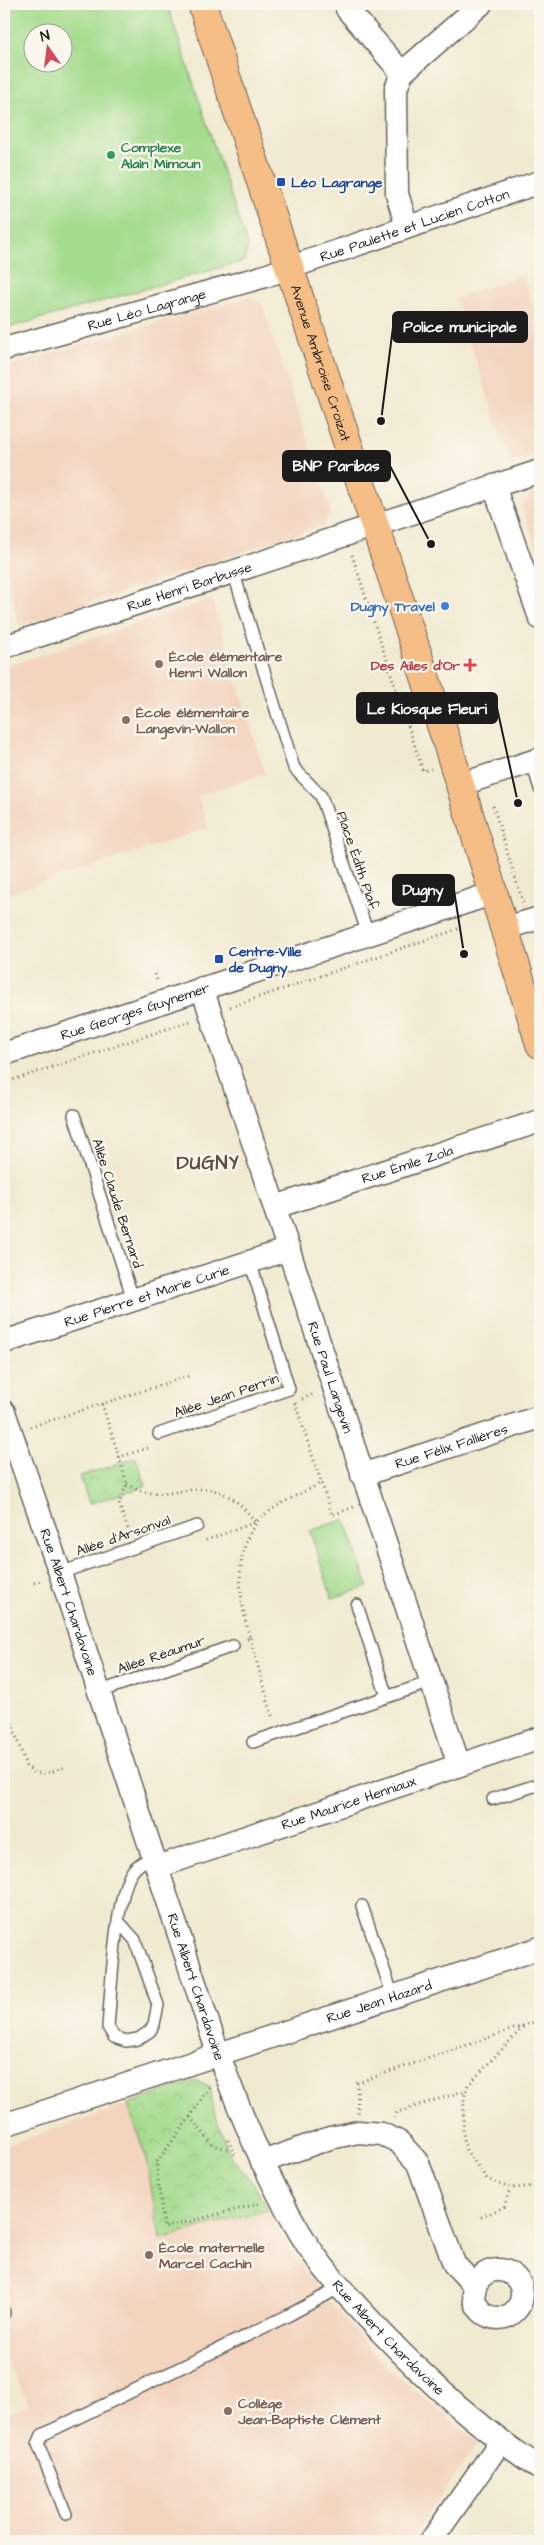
<svg xmlns="http://www.w3.org/2000/svg" width="544" height="2545" font-family="'Architects Daughter',sans-serif">
	<defs>
		<pattern id="park-crowns" width="20" height="18" patternUnits="userSpaceOnUse" patternTransform="scale(1.25)"><rect width="20" height="18" fill="#a4dc8e"/><path d="M2 6a3 3 0 1 1 6 0M12 15a3 3 0 1 1 6 0" fill="none" stroke="#8dbc7a"/></pattern>
	</defs>
	<rect width="100%" height="100%" fill="#fbf7ec"/>
	<filter id="ink" filterUnits="userSpaceOnUse"><feTurbulence type="fractalNoise" baseFrequency=".02" numOctaves="2"/><feDisplacementMap in="SourceGraphic" scale="10" xChannelSelector="R" yChannelSelector="G"/><feConvolveMatrix kernelMatrix="1 2 1 2 8 2 1 2 1" color-interpolation-filters="sRGB"/></filter>
	<filter id="wash" filterUnits="userSpaceOnUse"><feTurbulence type="fractalNoise" baseFrequency=".0096" numOctaves="4" result="noise"/><feDisplacementMap in="SourceGraphic" scale="20" xChannelSelector="R" yChannelSelector="G"/><feGaussianBlur stdDeviation="1.12" result="paint"/><feColorMatrix in="noise" values="0 0 0 0 0 0 0 0 0 0 0 0 0 0 0 0 0 1.4 0 .05"/><feComposite in="paint" operator="in"/></filter>
	<g filter="url(#wash)">
		<rect width="100%" height="100%" fill="#f1ead1"/>
		<path fill="#f3d4bf" d="M523,275L540,328V453L510,462L455,298Z
			M249,297L262,304L331,511L324,525L19,626L4,556V367Z
			M540,491V559L522,507L530,494Z
			M212,599L265,774L198,795L208,828L4,895V667Z
			M128,2104L146,2158L160,2239L268,2210L304,2271L383,2364L478,2443L409,2541H4V2417L29,2404L4,2357V2146Z"/>
		<path fill="#a4dc8e" stroke="#607c55" fill-rule="evenodd" d="M4,4H167L248,247L244,261L4,329ZM62,32V62H32V32Z
			M345,1519L368,1587L332,1598L310,1531Z"/>
		<path fill="url(#park-crowns)" stroke="#607c55" d="M136,1458L146,1486L89,1504L80,1476Z
			M196,2081L210,2086L214,2112L230,2155L256,2187L268,2210L160,2239L146,2158L128,2104Z"/>
	</g>
	<g filter="url(#ink)">
		<g fill="none" stroke-linecap="round" stroke-linejoin="round">
			<g stroke="#67645b" stroke-width="14">
				<path id="lane" d="M233,571L294,768L321,796L368,934
					M532,762L540,789
					M74,1115L133,1299
					M159,1434L289,1389L250,1261
					M60,1573L197,1526
					M357,1605L387,1697
					M98,1692L233,1646
					M253,1742L431,1682
					M493,1799L540,1784
					M362,1906L393,1996
					M119,1922L135,1940L158,2005L154,2024L150,2031L138,2039L126,2041L114,2037L108,2027C111,1993 115,1896 132,1872C137,1864 145,1861 154,1857
					M4,2312V2313
					M66,2514L38,2444L42,2435L289,2315L339,2288"/>
			</g>
			<g stroke="#67645b" stroke-width="25">
				<g id="street">
					<path d="M347,9L402,73"/>
					<path d="M407,227L397,194L396,89L402,73L481,4"/>
					<path id="s1" d="M4,349L262,277L540,182"/>
					<path d="M494,486L540,618"/>
					<path id="s2" d="M4,647L540,471"/>
					<path d="M459,785L540,759"/>
					<path d="M505,928L540,918"/>
					<path id="s3" d="M202,988L459,1765"/>
					<path id="s4" d="M4,1054L494,893"/>
					<path id="s5" d="M275,1207L540,1121"/>
					<path id="s6" d="M4,1342L289,1249"/>
					<path id="s7" d="M4,1412L60,1573L218,2053C241,2115 266,2176 300,2233C322,2270 352,2301 382,2333C432,2385 479,2428 540,2468"/>
					<path id="s8" d="M362,1475L540,1417"/>
					<path id="s9" d="M157,1867L540,1738"/>
					<path id="s10" d="M4,2125L540,1948"/>
					<path d="M262,2162L330,2138L358,2132L382,2134L399,2142L418,2163L454,2264L475,2286"/>
					<circle cx="498" cy="2294" r="24"/>
					<path d="M431,2541L501,2441"/>
				</g>
			</g>
			<g stroke="#67645b" stroke-width="30">
				<g id="primary">
					<path id="s11" d="M202,4L448,746L540,1044"/>
				</g>
			</g>
			<path stroke="#67645b" stroke-width="3" stroke-dasharray="1 4" stroke-linecap="butt" d="M352,555L423,771L431,769
				M493,806L523,903
				M155,974L158,983
				M230,1007L458,929
				M4,1083L191,1021
				M302,1399L315,1394
				M295,1403L332,1515L354,1507
				M102,1404L119,1457L151,1447
				M30,1427L189,1376
				M119,1457L127,1484L119,1504L130,1535
				M127,1484C162,1508 196,1476 228,1496C239,1502 248,1513 256,1522L204,1541
				M34,1583L41,1581
				M4,1592L7,1591
				M250,1638L273,1719
				M247,1639L250,1638C240,1601 232,1558 256,1523C266,1509 304,1492 321,1483
				M4,1699L26,1766L36,1773H48L65,1767
				M523,2027L468,2085L464,2098L463,2132L466,2150L487,2179L510,2188L540,2186
				M209,2087L190,2117L156,2163L164,2228L262,2203
				M358,2113L357,2083L540,2020
				M190,2117L213,2145L231,2150
				M394,2118L397,2112L458,2093L465,2092
				M228,2140L236,2157
				M481,2217L504,2207L510,2188"/>
			<use href="#lane" stroke="#fff" stroke-width="11"/>
			<use href="#street" stroke="#fff" stroke-width="22"/>
			<use href="#primary" stroke="#f6be87" stroke-width="28"/>
		</g>
	</g>
	<circle fill="#2e9e5b" stroke="#fbf7ec" stroke-width="2" cx="111" cy="155" r="5"/>
	<g fill="#1a4fb4" stroke="#fbf7ec" stroke-width="2">
		<rect x="276" y="177" width="10" height="10" rx="2.5"/>
		<rect x="214" y="954" width="10" height="10" rx="2.5"/>
	</g>
	<circle fill="#3f7fe0" stroke="#fbf7ec" stroke-width="2" cx="445" cy="606" r="5"/>
	<g fill="#8d6e63" stroke="#fbf7ec" stroke-width="2">
		<circle cx="159" cy="664" r="5"/>
		<circle cx="126" cy="720" r="5"/>
		<circle cx="149" cy="2255" r="5"/>
		<circle cx="228" cy="2411" r="5"/>
	</g>
	<path fill="#e0444e" stroke="#fbf7ec" stroke-width="2" d="M467.5 657.5h5v5h5v5h-5v5h-5v-5h-5v-5h5z"/>
	<g text-anchor="middle" stroke-width="4.5" stroke-linejoin="round" paint-order="stroke">
		<g font-size="14" font-weight="bold" fill="#27864d" stroke="#fbf7ec" text-anchor="start">
			<text x="121" y="152">Complexe<tspan x="121" dy="16">Alain Mimoun</tspan></text>
		</g>
		<g font-size="14" font-weight="bold" fill="#164399" stroke="#fbf7ec" text-anchor="start">
			<text x="291" y="187">Léo Lagrange</text>
			<text x="229" y="956">Centre-Ville<tspan x="229" dy="16">de Dugny</tspan></text>
		</g>
		<g font-size="14" fill="#1c1c1c" stroke="#fbf7ec">
			<text dy="5" stroke="none"><textPath href="#s1" startOffset="429">Rue Paulette et Lucien Cotton</textPath></text>
			<text dy="5" stroke="none"><textPath href="#s1" startOffset="148">Rue Léo Lagrange</textPath></text>
			<text dy="5" stroke="none"><textPath href="#s11" startOffset="378">Avenue Ambroise Croizat</textPath></text>
			<text dy="5" stroke="none"><textPath href="#s2" startOffset="195">Rue Henri Barbusse</textPath></text>
			<text transform="translate(358 860) rotate(71)" y="5">Place Édith Piaf</text>
			<text dy="5" stroke="none"><textPath href="#s4" startOffset="138">Rue Georges Guynemer</textPath></text>
			<text dy="5" stroke="none"><textPath href="#s5" startOffset="139">Rue Émile Zola</textPath></text>
			<text transform="translate(118 1203) rotate(72)" y="5">Allée Claude Bernard</text>
			<text dy="5" stroke="none"><textPath href="#s6" startOffset="150">Rue Pierre et Marie Curie</textPath></text>
			<text dy="5" stroke="none"><textPath href="#s3" startOffset="410">Rue Paul Langevin</textPath></text>
			<text transform="translate(226 1395) rotate(-19)" y="5">Allée Jean Perrin</text>
			<text dy="5" stroke="none"><textPath href="#s8" startOffset="94">Rue Félix Fallières</textPath></text>
			<text transform="translate(123 1535) rotate(-19)" y="5">Allée d'Arsonval</text>
			<text dy="5" stroke="none"><textPath href="#s7" startOffset="201">Rue Albert Chardavoine</textPath></text>
			<text transform="translate(161 1654) rotate(-19)" y="5">Allée Réaumur</text>
			<text dy="5" stroke="none"><textPath href="#s9" startOffset="202">Rue Maurice Henniaux</textPath></text>
			<text dy="5" stroke="none"><textPath href="#s7" startOffset="606">Rue Albert Chardavoine</textPath></text>
			<text dy="5" stroke="none"><textPath href="#s10" startOffset="395">Rue Jean Hazard</textPath></text>
			<text dy="5" stroke="none"><textPath href="#s7" startOffset="1011">Rue Albert Chardavoine</textPath></text>
		</g>
		<g font-size="14" font-weight="bold" fill="#366cbe" stroke="#fbf7ec" text-anchor="end">
			<text x="435" y="611">Dugny Travel</text>
		</g>
		<g font-size="14" font-weight="bold" fill="#785e54" stroke="#fbf7ec" text-anchor="start">
			<text x="169" y="661">École élémentaire<tspan x="169" dy="16">Henri Wallon</tspan></text>
			<text x="136" y="717">École élémentaire<tspan x="136" dy="16">Langevin-Wallon</tspan></text>
			<text x="159" y="2252">École maternelle<tspan x="159" dy="16">Marcel Cachin</tspan></text>
			<text x="238" y="2408">Collège<tspan x="238" dy="16">Jean-Baptiste Clément</tspan></text>
		</g>
		<g font-size="14" font-weight="bold" fill="#be3a42" stroke="#fbf7ec" text-anchor="end">
			<text x="460" y="670">Des Ailes d'Or</text>
		</g>
		<g font-size="19" font-weight="bold" letter-spacing="1" fill="#604c43" stroke="#fbf7ec">
			<text x="208" y="1169">DUGNY</text>
		</g>
	</g>
	<path fill="none" stroke="#1c1c1c" stroke-width="2" d="M381 421L393 327M431 544L390 466M518 803L497 708M464 954L454 890"/>
	<g fill="#1c1c1c" stroke="#fbf7ec" stroke-width="2">
		<circle cx="381" cy="421" r="5"/>
		<circle cx="431" cy="544" r="5"/>
		<circle cx="518" cy="803" r="5"/>
		<circle cx="464" cy="954" r="5"/>
	</g>
	<g fill="#1c1c1c" stroke="#1c1c1c" stroke-width="2">
		<rect x="393" y="312" width="134" height="30" rx="5"/>
		<rect x="283" y="451" width="107" height="30" rx="5"/>
		<rect x="357" y="693" width="140" height="30" rx="5"/>
		<rect x="393" y="875" width="61" height="30" rx="5"/>
	</g>
	<g font-size="15" text-anchor="middle" font-weight="bold" fill="#fff">
		<text x="460" y="332">Police municipale</text>
		<text x="336" y="471">BNP Paribas</text>
		<text x="427" y="714">Le Kiosque Fleuri</text>
		<text x="423" y="895">Dugny</text>
	</g>
	<rect width="544" height="2545" fill="none" stroke="#fbf7ec" stroke-width="20"/>
	<g transform="translate(48 48) rotate(346)"><circle r="24" fill="#fbf7ec" stroke="#a29f99"/>
	<path d="M0-4L9 19L0 12L-9 19Z" fill="#d1495b"/>
	<text y="-8" font-size="14" font-weight="bold" text-anchor="middle" fill="#1c1c1c">N</text>
	</g>
</svg>
